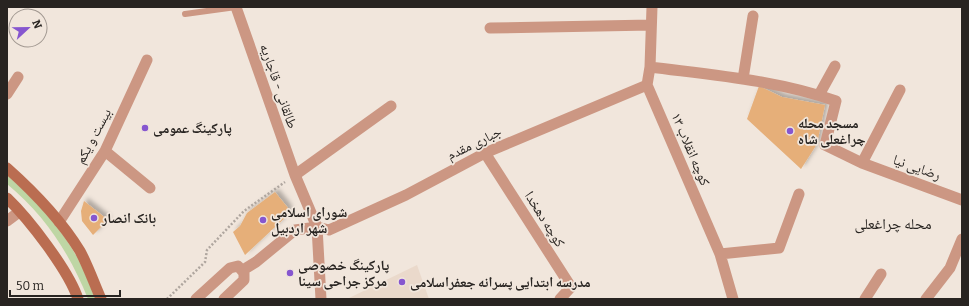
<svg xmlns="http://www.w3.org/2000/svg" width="969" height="306" font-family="Bitter,'Noto Naskh Arabic',serif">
	<defs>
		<filter id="shadow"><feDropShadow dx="3.5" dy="-3.5" stdDeviation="2" flood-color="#0004"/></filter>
	</defs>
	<rect width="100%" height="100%" fill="#f1e6dc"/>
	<path fill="#ead9cb" d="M417,265L429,299H347Z"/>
	<path fill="#bed6a4" d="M7,175C33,198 60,226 77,257C84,270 90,285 95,299H88C70,254 45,215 7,184Z"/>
	<path fill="#e6af79" filter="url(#shadow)" d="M759,86L782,97L825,105L817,144L801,169L747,119Z
		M275,192L288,208L289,214L245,255L233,232L240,226L247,213Z
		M84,201L108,220L93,235L82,221L81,211Z"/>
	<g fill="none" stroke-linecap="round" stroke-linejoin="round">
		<path stroke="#afa69f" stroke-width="2.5" stroke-dasharray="2 2" stroke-linecap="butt" d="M167,299L205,262L207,250L244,211L285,182"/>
		<path stroke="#cc9783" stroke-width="6" d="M185,14L236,7"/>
		<path stroke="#cc9783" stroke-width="11" d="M236,7L295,175L317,227L321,299
			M652,7L650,67L647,85L720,254L733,299
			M490,28L651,25
			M650,67C712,75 776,80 836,101L825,145L862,163L962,200
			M743,79L753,16
			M7,94L18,77
			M819,95L835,66
			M105,151L150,188
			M485,153L571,287L560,299
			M862,163L900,90
			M295,175L391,106
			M7,221L19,212
			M59,222L105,151L147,60
			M317,227L329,230L406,195L485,153L647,85
			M720,254L779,248L799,194
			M865,299L881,274
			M926,299L950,268L962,239"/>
		<path stroke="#cc9783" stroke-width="11" d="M243,270L256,262L295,230L317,227
			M196,299L230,268L238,266L244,273V280L224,299"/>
		<path stroke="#ba6d51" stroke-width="11" d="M7,168C34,192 61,220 80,251C88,266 94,283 101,299
			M7,198C29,219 69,271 78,299"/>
	</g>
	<g fill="#8656cf" stroke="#f1e6dc" stroke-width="1.5">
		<circle cx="145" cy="128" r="4"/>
		<circle cx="790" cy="131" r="4"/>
		<circle cx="94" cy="218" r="4"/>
		<circle cx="263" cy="220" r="4"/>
		<circle cx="290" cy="273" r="4"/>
		<circle cx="402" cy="282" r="4"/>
	</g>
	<g text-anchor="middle" stroke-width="3.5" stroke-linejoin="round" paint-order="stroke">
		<g font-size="14" fill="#282421" stroke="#f1e6dc">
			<text transform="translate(279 86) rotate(71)" y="5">طالقانی - قاجاریه</text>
			<text transform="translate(93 136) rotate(-62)" y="5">بیست و یکم</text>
			<text transform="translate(474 143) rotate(-26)" y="5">جباری مقدم</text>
			<text transform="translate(691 149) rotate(67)" y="5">کوچه انقلاب ۱۳</text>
			<text transform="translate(917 167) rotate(20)" y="5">رضایی نیا</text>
			<text transform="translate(545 219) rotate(58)" y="5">کوچه دهخدا</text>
		</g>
		<g font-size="14" font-weight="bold" fill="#282421" stroke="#f1e6dc" text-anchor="start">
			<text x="798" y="128">مسجد محله<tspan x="798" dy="16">چراغعلی شاه</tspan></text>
			<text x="153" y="133">پارکینگ عمومی</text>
			<text x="271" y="217">شورای اسلامی<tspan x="271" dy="16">شهر اردبیل</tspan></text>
			<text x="102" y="223">بانک انصار</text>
			<text x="298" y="270">پارکینگ خصوصی<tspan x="298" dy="16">مرکز جراحی سینا</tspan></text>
			<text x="410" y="287">مدرسه ابتدایی پسرانه جعفراسلامی</text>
		</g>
		<g font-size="15" fill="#282421" stroke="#f1e6dc">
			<text x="893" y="229">محله چراغعلی</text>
		</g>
	</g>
	<rect width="969" height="306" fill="none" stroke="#282421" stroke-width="16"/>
	<g transform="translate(28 28) rotate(68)"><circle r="19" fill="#f1e6dc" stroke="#a19891"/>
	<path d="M0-3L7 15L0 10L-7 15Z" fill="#8656cf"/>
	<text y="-6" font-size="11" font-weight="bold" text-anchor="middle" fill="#282421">N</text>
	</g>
	<path d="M10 290v6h110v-6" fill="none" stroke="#282421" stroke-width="2"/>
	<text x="16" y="290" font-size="12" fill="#282421" stroke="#f1e6dc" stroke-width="3" paint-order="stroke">50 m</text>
</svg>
